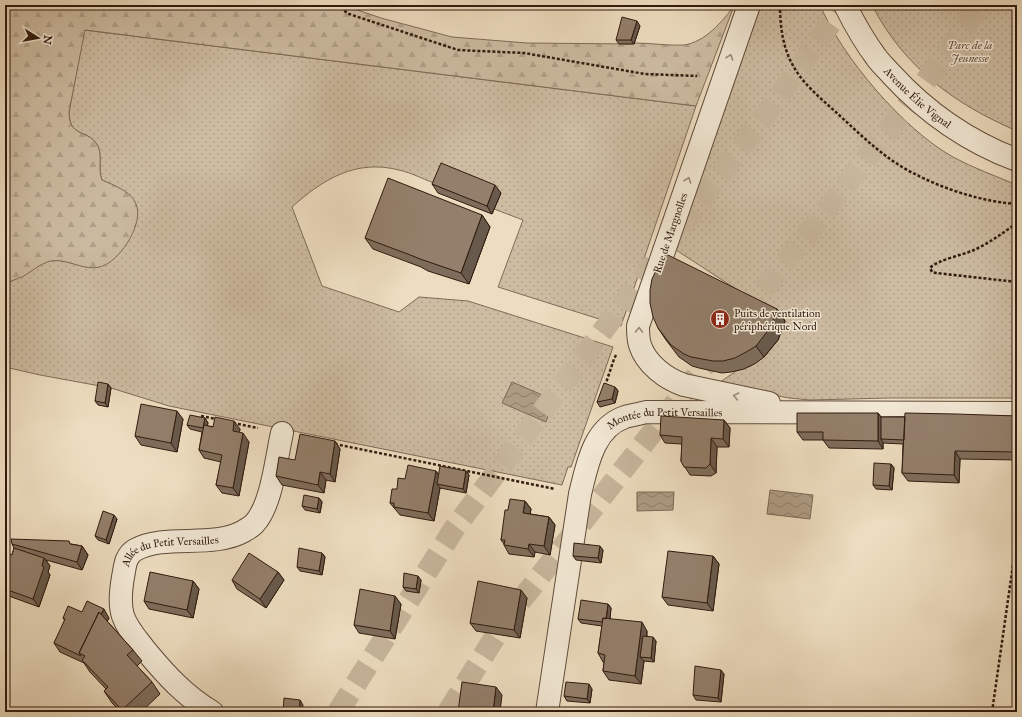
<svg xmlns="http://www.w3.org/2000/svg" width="1022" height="717" font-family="'IM FELL Great Primer',serif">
	<defs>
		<pattern id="green-dots" width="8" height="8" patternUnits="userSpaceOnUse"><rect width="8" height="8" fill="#cdbca2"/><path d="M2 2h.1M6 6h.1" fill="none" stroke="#b0a18a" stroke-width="1.8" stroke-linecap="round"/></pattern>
		<pattern id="forest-firs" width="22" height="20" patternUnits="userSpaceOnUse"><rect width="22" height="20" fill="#cdbca2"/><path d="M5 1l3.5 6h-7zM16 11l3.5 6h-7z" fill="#b0a18a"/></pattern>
		<pattern id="water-waves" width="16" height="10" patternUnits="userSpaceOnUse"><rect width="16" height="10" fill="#ad9b83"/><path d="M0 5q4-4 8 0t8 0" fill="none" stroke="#8d7e6a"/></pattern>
	</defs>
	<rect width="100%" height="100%" fill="#edddc0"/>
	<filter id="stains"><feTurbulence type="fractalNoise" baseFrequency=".005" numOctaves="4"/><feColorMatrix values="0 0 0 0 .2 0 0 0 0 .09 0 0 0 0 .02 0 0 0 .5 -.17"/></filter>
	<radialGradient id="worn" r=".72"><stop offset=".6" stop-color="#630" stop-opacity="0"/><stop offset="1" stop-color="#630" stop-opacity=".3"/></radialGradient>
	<path fill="url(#green-dots)" stroke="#7f6b58" d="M757,5H820C842,57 903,129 953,157C973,168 996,176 1017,185V398H889L810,400L789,398L730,387L719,383L736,371L751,366L764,357L778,340L785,321L673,248Z
		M872,5H1017V131C954,104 904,67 872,5Z
		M84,30L696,106L621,326L498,287L523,220L494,209L500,193C487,191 474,189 461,188C454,187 446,187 440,185C426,181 413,173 399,170C356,159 323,179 292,207L322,286L399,312L419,297L468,301L613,347L571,467H568L562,485L169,406L111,388L40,375L5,367V284C11,281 17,279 22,276C32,271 44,260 56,260C71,261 84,269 99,267L135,226L137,215V208L130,197L117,187L102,180C97,168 104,153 96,143C87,130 69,137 69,112Z"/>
	<path fill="url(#forest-firs)" stroke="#7f6b58" d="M5,5H343L381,18L452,37L527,43L634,44L635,43C650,43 669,46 684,45C705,42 722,22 734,6L696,106L85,30L69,112C69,137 87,130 96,143C104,153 97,168 102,180C113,185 131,191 136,204C144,223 122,257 105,265C87,274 69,258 51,261C41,263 31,272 22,277C16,279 11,281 5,284Z"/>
	<path fill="url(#water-waves)" stroke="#7b6754" d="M512,382L554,400L546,422L502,403Z
		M770,490L813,495L810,519L767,514Z
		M637,492H674L673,510L637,511Z"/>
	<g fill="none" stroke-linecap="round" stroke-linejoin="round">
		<path stroke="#c7b69c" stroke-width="22" stroke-dasharray="22 11" stroke-linecap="butt" d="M338,712L454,529L774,103L844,5
			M448,712L505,621L909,104L981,5"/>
		<g stroke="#604b3a" stroke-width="24">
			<g id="minor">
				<path d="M749,5L638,326C638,332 638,339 640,345C646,364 666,379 684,385L769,403"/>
				<path id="s1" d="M845,5C854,23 864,41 876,57C881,64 887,69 892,75C927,113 969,142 1017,160"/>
				<path id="s2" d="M212,712C185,696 166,675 146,651C137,639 128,630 123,616C119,603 121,589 123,577C125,567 125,556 135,550C166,533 212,549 244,531C247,529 251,527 254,524C272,505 276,459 282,433"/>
				<path id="s3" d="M547,712L580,494C587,466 593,428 625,417C632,415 639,414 646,412L1017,413"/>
			</g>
		</g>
		<path stroke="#311a0e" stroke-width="2.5" stroke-dasharray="3 2" stroke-linecap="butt" d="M336,5L349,14L458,50L524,53L645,74L697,76
			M780,5C780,27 783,50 795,69C806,87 824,101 839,115C862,136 885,159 913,173C943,189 983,202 1017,204
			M1017,223C1003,233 989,243 974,250C963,255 937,260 930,268L932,272L936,273L1017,282
			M605,386L614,359L616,355
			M201,416L216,419
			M233,423L258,428
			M335,444L555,489
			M992,712L1017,537"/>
		<use href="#minor" stroke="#f3e9d6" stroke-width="22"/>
	</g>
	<path fill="#7e6d5c" stroke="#311a0e" d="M640,26L634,44H619L616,40Z
		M432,184L501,193L492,214L438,193Z
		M482,215L490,227L469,284L428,271L421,267L373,249L365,238Z
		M777,309L785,321L778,340L764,357L756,363L744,369L731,372L722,373L699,368L692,366L679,357L666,340L658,328Z
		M108,384L111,388L108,407L98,405L95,401Z
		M615,387L618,391L615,403L600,407L597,402Z
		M878,413L881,417L1017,416V460L960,459L959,483L908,481L902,473L903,444L883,443V449L829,448L823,440H803L797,432Z
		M205,418L208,423L207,426L240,429L239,433L249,442L239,496L222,493L216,485L221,462L204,458L199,450L202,432L190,429L187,425Z
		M183,419L177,452L141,445L135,436Z
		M724,420L730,428L729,447H717L716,473L711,476L690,475L681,461L682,444L665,443L660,435Z
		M335,441L340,449L335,482L326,480L324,493L282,485L276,476L295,460Z
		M891,464L894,468L892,490L876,489L873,485Z
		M436,471L438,474L466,471L469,475L466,493L440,488L434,521L400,515L390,503L397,489L405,479Z
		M319,498L322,502L320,513L305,510L302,506Z
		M525,501L531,509L530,514L549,517L555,525L550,555L535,552L534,557L509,554L504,545V544L501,540L508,510Z
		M117,519L109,544L98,540L95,536Z
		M12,544H71L82,546L88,555L82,570L46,560L50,566L48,572L50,575L39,607L6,595L5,594V555L9,556L12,555L14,548Z
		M603,550L601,563L576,560L573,556Z
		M322,553L325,557L322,575L300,571L297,567Z
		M713,556L719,564L713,611L668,605L662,597Z
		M278,572L284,580L266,608L237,589L232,580Z
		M421,580L419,593L406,591L403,587Z
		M193,581L199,589L193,618L149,609L144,601Z
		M527,598L520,638L476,631L470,623Z
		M401,604L395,639L359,633L354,625Z
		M608,604L611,608L610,619L647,631V636L656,641L654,662L644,661L641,684L609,680L603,671L604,662H603L598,653L602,626L581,623L578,619Z
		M82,612L109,618L107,621L133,650L142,661L137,666L152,682L160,694L141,712H121L112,703L104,691L106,689L90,672L84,663L60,652L54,643L65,621L63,618Z
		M724,674L721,702L696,700L693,695Z
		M592,689L590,703L567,701L564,696Z"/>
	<path fill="#67594b" stroke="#311a0e" d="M637,21L640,26L634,44L631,40Z
		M495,185L501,193L492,214L487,206Z
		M482,215L490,227L469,284L461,273Z
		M777,309L785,321L778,340L764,357L756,346Z
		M108,384L111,388L108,407L105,403Z
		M615,387L618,391L615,403L612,399Z
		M177,411L183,419L177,452L171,443Z
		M878,413L884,421L881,439L883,443V449L878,441Z
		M205,418L208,423L206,432L203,428Z
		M724,420L730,428L729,447L723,439Z
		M234,421L240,429L238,440L233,431Z
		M243,433L249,442L239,496L233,488Z
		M711,438L717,447L716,473L710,464Z
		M335,441L340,449L335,482L330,474Z
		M955,451L960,459L959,483L954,475Z
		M891,464L894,468L892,490L889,486Z
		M436,471L441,479L437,484L440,488L434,521L428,513Z
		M466,471L469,475L466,493L463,489Z
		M320,472L326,480L324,493L318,485Z
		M319,498L322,502L320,513L317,509Z
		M525,501L531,509L529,521L523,513Z
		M114,515L117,519L109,544L106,540Z
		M549,517L555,525L550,555L544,546Z
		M529,544L535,552L534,557L528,549Z
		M82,546L88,555L82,570L77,562Z
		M600,546L603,550L601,563L598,558Z
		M322,553L325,557L322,575L319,571Z
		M713,556L719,564L713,611L707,603Z
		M44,558L50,566L48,572L50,575L39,607L33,599L42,566Z
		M278,572L284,580L266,608L260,599Z
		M418,576L421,580L419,593L416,589Z
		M193,581L199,589L193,618L187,610Z
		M521,590L527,598L520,638L514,630Z
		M395,596L401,604L395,639L390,631Z
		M608,604L611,608L609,626L606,622Z
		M104,609L109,618L88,661L85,656L82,654Z
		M642,622L647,631L644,657H640L644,661L641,684L635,676Z
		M653,637L656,641L654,662L651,658Z
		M721,670L724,674L721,702L718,698Z
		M589,684L592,689L590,703L587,699Z
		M496,687L502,695L500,712H493Z
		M300,700L303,705L302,712H299Z"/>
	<path fill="#937f6b" stroke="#311a0e" d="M622,17L637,21L631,40H616Z
		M441,163L495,185L487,206L432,184Z
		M388,178L482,215L461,273L420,259L413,256L365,238Z
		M666,254L777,309L770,328L756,346L748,351L735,358L723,361H713L691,357L684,354L671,345L658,328L653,317L650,303V290L652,279L659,264Z
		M98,382L108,384L105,403L95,401Z
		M604,383L615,387L612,399L597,402Z
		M141,404L177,411L171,443L135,436Z
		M797,413H878V441L823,440V432H797Z
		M905,413L956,414L1017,416V452L955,451L954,475L902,473Z
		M190,415L205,418L203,428L187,425Z
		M661,416L724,420L723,439L711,438L710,464L706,468L684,467L681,461L682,437L660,435Z
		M215,417L234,421L233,431L243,433L233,488L216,485L222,455L199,450L204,425L213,427Z
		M881,417H905L904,440L881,439Z
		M300,434L335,441L330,474L320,472L318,485L276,476L279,457L295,460Z
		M874,463L891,464L889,486L873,485Z
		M408,465L436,471L428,513L394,507V503H390L392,489H397L398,478L405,479Z
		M440,466L466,471L463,489L437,484Z
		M304,495L319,498L317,509L302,506Z
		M510,499L525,501L523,513L549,517L544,546L529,544L528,549L504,545L505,540H501L505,510H508Z
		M103,511L114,515L106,540L95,536Z
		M11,539L69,541L70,544L82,546L77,562L12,544Z
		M574,543L600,546L598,558L573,556Z
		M14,548L44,558L42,566L44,567L33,599L5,589V555L9,556L10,554L12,555Z
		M299,548L322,553L319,571L297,567Z
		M668,551L713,556L707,603L662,597Z
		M249,553L278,572L260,599L232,580Z
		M150,572L193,581L187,610L144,601Z
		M404,573L418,576L416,589L403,587Z
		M478,581L521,590L514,630L470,623Z
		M360,589L395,596L390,631L354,625Z
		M581,600L608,604L606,619L603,618L602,622L578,619Z
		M87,601L104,609L101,614L99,612L79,653L81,656L54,643L65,619L63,618L68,606L82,612Z
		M99,612L133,650L127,655L152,682L122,710L104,691L108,687L82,660L85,656L79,653Z
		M603,618L642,622L635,676L603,671L605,655L598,653Z
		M643,636L653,637L651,658L640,657Z
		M695,666L721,670L718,698L693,695Z
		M462,682L496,687L493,712H458Z
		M566,682L589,684L587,699L564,696Z
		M284,698L300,700L299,712H283Z"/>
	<defs><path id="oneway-chevron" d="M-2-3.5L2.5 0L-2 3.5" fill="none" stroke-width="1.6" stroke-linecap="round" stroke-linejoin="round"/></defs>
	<g stroke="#9c8c7c">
		<use href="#oneway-chevron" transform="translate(730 57) rotate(-71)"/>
		<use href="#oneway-chevron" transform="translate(688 180) rotate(-71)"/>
		<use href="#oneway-chevron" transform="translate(639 330) rotate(-89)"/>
		<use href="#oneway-chevron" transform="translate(736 396) rotate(-168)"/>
	</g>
	<defs>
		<g id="building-disc" transform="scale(1)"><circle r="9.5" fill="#8f2418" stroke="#f3e9d6"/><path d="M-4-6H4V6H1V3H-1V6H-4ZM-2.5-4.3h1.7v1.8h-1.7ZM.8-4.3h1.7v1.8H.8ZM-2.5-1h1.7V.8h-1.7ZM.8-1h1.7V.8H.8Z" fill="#fff"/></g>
	</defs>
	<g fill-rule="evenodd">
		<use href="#building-disc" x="720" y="319"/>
	</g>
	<g text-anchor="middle" stroke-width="3" stroke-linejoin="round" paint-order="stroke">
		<g font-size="11" font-style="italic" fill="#604b3a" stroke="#f3e9d6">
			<text x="970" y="49">Parc de la<tspan x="970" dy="13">Jeunesse</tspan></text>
		</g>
		<g font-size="11" fill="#311a0e" stroke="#f3e9d6">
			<text dy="4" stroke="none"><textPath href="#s1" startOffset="119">Avenue Élie Vignal</textPath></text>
			<text transform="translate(670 233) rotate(-71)" y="4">Rue de Margnolles</text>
			<text dy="4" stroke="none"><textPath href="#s3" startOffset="353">Montée du Petit Versailles</textPath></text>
			<text dy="4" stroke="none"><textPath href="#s2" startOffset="235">Allée du Petit Versailles</textPath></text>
		</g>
		<g font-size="11" fill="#311a0e" stroke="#f3e9d6" text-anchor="start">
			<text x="734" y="317">Puits de ventilation<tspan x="734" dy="13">périphérique Nord</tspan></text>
		</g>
	</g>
	<rect width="1022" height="717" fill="none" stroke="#edddc0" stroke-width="20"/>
	<rect x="6" y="6" width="1010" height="705" fill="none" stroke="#311a0e" stroke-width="2"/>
	<rect x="10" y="10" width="1002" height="697" fill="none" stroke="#311a0e"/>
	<g transform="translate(38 38) rotate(101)" stroke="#f3e9d6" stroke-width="3" paint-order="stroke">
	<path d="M0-3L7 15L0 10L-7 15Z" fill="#311a0e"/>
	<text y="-6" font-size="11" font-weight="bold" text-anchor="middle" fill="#311a0e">N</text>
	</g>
	<rect width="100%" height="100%" filter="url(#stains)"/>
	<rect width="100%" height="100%" fill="url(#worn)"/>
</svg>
